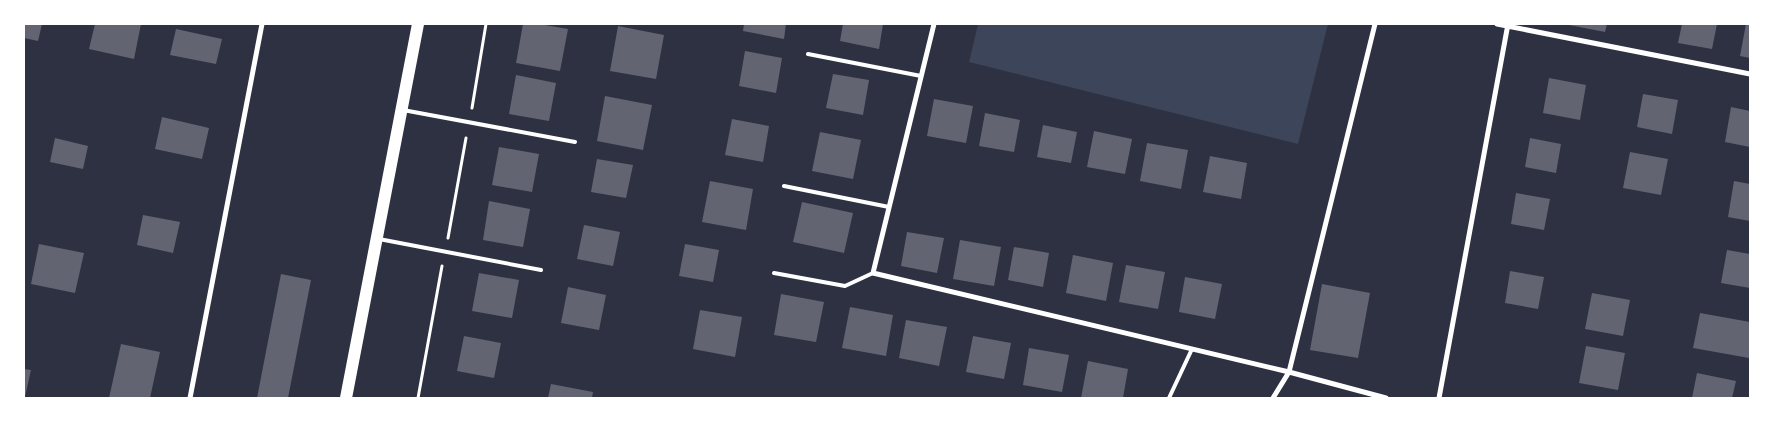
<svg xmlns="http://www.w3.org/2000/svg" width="1774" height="422" font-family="Inter,sans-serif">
	<rect width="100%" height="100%" fill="#2d3142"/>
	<path fill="#3c4559" d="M978,24H1328L1298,144L969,62Z"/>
	<path fill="#626471" d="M24,24H42L38,41L24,38Z
		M95,24H141L134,59L89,49Z
		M523,24H539L568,29L560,71L516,63Z
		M744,24H786L784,39L743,31Z
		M843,24H883L879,49L840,41Z
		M1564,24H1607L1605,32Z
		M1682,24H1717L1712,49L1678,43Z
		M1746,24H1750V58L1740,56Z
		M618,26L664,35L656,79L610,71Z
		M176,29L222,39L216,64L170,55Z
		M745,51L782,58L776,93L739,86Z
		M833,74L869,80L863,115L826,108Z
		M516,75L556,83L549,121L509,114Z
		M1549,78L1586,85L1580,120L1543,113Z
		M1643,94L1678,100L1672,134L1637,127Z
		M605,96L652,105L643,150L597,141Z
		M934,99L973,106L966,143L927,136Z
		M1731,107L1750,111V147L1725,142Z
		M985,113L1020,120L1014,152L979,146Z
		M162,117L209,128L202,159L155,149Z
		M732,119L769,126L763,162L725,155Z
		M1043,125L1077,132L1071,163L1037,157Z
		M1094,131L1132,139L1125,174L1087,167Z
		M820,132L861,140L853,179L812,171Z
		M55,138L88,146L83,169L50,162Z
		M1530,138L1561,144L1556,173L1525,167Z
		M1147,143L1188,150L1181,189L1140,181Z
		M499,147L539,154L532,192L492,185Z
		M1630,152L1668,159L1661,195L1623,188Z
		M1210,156L1247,163L1241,199L1203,192Z
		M597,159L633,165L626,198L591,192Z
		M710,181L753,189L746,230L702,222Z
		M1734,181L1750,184V221L1728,217Z
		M1516,193L1550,199L1544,230L1511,224Z
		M489,201L530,209L523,247L483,240Z
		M802,202L853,213L844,253L793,242Z
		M143,215L180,222L173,253L137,245Z
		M584,225L620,232L613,266L577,259Z
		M907,232L944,238L937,273L901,266Z
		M960,240L1001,247L994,286L953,279Z
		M39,244L84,253L75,293L31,284Z
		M685,244L719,250L713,282L679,276Z
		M1014,247L1049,253L1043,287L1008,280Z
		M1727,250L1750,254V288L1721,283Z
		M1073,255L1113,263L1106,301L1066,293Z
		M1126,265L1165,272L1158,309L1119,302Z
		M1510,271L1544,277L1538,309L1505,303Z
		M479,273L519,280L512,318L472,311Z
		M281,274L311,280L288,398H257Z
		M1185,277L1222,284L1215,319L1179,312Z
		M1322,284L1370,293L1358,358L1310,350Z
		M568,287L606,295L599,330L561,323Z
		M1592,293L1630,300L1623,336L1585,329Z
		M781,294L824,302L816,342L774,335Z
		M850,307L893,315L886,356L842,348Z
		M700,310L742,317L735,357L693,349Z
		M1700,313L1750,322L1749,358L1693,348Z
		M906,320L947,327L939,366L899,358Z
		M464,336L501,343L494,378L457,371Z
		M973,336L1011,343L1004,379L966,372Z
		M121,344L160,352L150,398H109Z
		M1586,346L1625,353L1618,390L1579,383Z
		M1029,348L1069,355L1062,392L1023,385Z
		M1088,361L1128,369L1123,398H1081Z
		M24,369L31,370L25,397H24Z
		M1697,373L1736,381L1732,398H1692Z
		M551,384L593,392L592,398H548Z"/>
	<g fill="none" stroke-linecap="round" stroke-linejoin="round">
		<path stroke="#fff" stroke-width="3" d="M472,108L486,24
			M448,238L466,138
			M418,398L442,266"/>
		<path stroke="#fff" stroke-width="4" d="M808,54L921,76
			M403,110L575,142
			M784,186L889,207
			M379,239L541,270
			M774,273L845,286L873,273
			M1169,398L1192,349"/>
		<path stroke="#fff" stroke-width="5" d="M934,24L873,273L1289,372L1386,398
			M1497,24L1750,74
			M190,398L262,24
			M1273,398L1289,372L1375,24
			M1439,398L1508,24"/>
		<path stroke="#fff" stroke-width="12" d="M346,398L418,24"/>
	</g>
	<rect width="1774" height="422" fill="none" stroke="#ffffff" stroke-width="50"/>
</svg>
